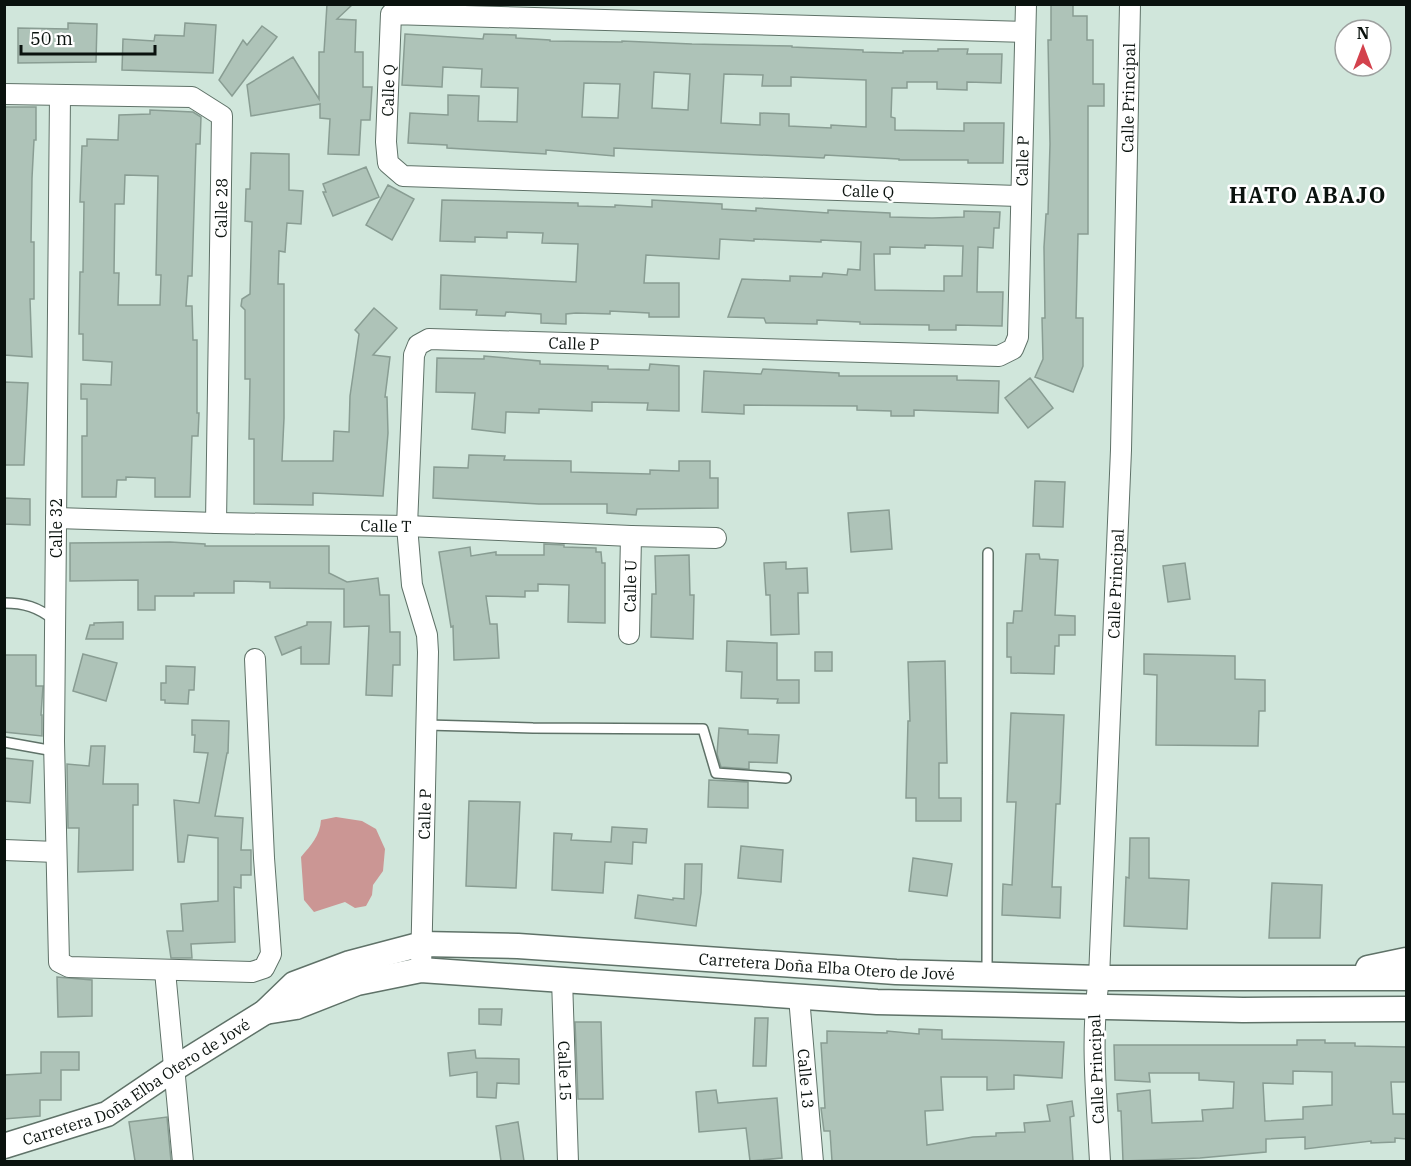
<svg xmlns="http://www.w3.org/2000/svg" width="1411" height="1166" font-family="'IBM Plex Serif',serif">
	<rect width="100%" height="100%" fill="#d0e6db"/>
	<path fill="#cb9694" d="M336,817L362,821L376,829L385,849L383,871L373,885L372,895L366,906L355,908L345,902L314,912L304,900L301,857C311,845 320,836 321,820Z"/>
	<path fill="#aec3b8" stroke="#899d93" stroke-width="1.5" fill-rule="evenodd" d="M327,4H353L337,19L356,20L355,52H363V87H372L370,120H361L359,155L328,154L330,119L320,118V104L251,116L247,85L293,57L319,99V52H324Z
		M1051,5H1073V16H1087V40H1093V84H1104V106H1088V234H1078L1076,318H1083V366L1073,392L1035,377L1043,359L1042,318H1045L1044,247L1046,214H1048L1050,144L1048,40H1051Z
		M68,23L97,24L96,62L18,63V28L68,29Z
		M185,23L216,25L213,73L122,70L123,39L154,41L155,35L184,36Z
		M262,26L277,37L232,96L219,80L243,40L247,45Z
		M405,34L483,39L484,34L516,35V38L550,40V41L622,42V41L692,44L792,46V47L863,50V52L903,53V51H938V49H968L967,54H1002L1001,83L967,82V90L937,89V82H907V88H892L891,117L895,118V130L964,131V123H1004L1003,163H968V160H899V159L825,155L824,158L614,148V156L546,150V154L447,148V145L408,143L410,113L448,115V95L479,96L478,121L517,122L518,88L481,87L482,69L443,67L442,87L402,85ZM654,72L690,74L688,110L652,108ZM724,74L763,75L762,86H791V77L866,80V127L831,125V128L789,126V114L760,113V125L721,123ZM584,83L620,84L618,118L582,117Z
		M4,107H36V140H34L32,178L31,242H34V299H30L32,357L4,355Z
		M150,110L193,112L201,117L200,144H196L192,276H188L186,306H192L193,340H197V413H199L198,436H192L190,497H155V478L126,477V480H117L116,497H82V436H87V399H81V384L111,385L112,362L83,360V334H79L80,272H83L84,202H80L82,146H87V139L118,140L119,115L150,114ZM125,175L158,176L156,275H161L160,305H118L119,273H114L115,204H124Z
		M251,153L289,154V190L303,191L301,224L287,223L285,252L279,251L278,284H284V418L282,461H333L334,431L349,432L350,396L359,334L355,330L374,308L397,328L373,355L390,357L385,397H387L388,433L383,496L313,493V505L254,504V439H249L250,379H245V310L241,306L242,299L250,294L252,222L245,221L246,189H250Z
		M366,167L379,197L333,216L323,192H326L323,184Z
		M388,185L414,199L392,240L366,225Z
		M442,200L578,203V206L615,207V205L652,207V200L722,204V209L756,211V208L828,213V210L890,213V217L932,218L964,217V211L1000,212L999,228H994L993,248L978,247L977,292H1003L1002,326L956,325V330H929V325L860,324V322L817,320V324L774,323H766L764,318L728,317L742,279L790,281V276L822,277L823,273L847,275L848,269L860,270L861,242L821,240V242L754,239V241L720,239L719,259L646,255L644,283H679V317H649V313L610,311V314L576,313L566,314V324L541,323V314L506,312L505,316L476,315L477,310L440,309L441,275L576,282L578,244L542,243L543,233L507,232V238L475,237V242L440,241ZM925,245L963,246L962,276H944V291L875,290L874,254H890V247L925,248Z
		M484,356L540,361V364L608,366V369L649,370L650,364L679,366V411L647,410L648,403L592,402V411L539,409V413L506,412L505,433L472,429L475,393L436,392L437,358L484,359Z
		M763,369L839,373V376H957V380L999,381L998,413L914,410V416H891V411L857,410V406L744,405V414L702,412L704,371L761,374Z
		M1030,378L1053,408L1028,428L1005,398Z
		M4,382L28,383L24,465H4Z
		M469,455L505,456L504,460L571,461V472L650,474V470L679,471V461H710V478H718V508L637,509L636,515L607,513V504H539L433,498L434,467L468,468Z
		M1035,481L1065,482L1063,527L1033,526Z
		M4,498L30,499V525L4,524Z
		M889,510L892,549L851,552L848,513Z
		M170,542L205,544V546H329V573L347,582L378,578L380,595H389L390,632H400V665H393L392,696L366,695L369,626L344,627V589L270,588V582L234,581V593H194V596H155V610H138V580L70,581V543Z
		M544,544L564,545V547L596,548V552H601L602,563H605V623L568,622L569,585L538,584V591H525V597L486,596L490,624H497L499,658L454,660L453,626L451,627L439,552L470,547L471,556L496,552V555H544Z
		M1026,554H1039L1040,559L1058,560L1055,615L1075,616V635H1059V646H1055L1054,674L1011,673V657H1007V623H1013L1014,611H1022Z
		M689,555L690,595H694L693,639L651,637L652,594H656L655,556Z
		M786,562V569L807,568L808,593H798L799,634L771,635L770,595H766L764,563Z
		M1185,563L1190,599L1168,602L1163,566Z
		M123,622V639H86L90,625H94V623Z
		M307,622H331L329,664H301V647L282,655L275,637L307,625Z
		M727,641L777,643V680H799V703H777L778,699L741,698L742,672L726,671Z
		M815,652H832V671H815Z
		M83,654L117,663L106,701L73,691Z
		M1144,654L1235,656V679L1265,680V711H1259L1258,746L1156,745L1157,675L1144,674Z
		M4,655H36V686H43L41,715H42V736L4,732Z
		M945,661L947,763H939V798H961V821H916V798H906L908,721H910L908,662Z
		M166,666L195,667L194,690H189L188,704L165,703V700H161V683H166Z
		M1011,713L1064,715L1060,804H1056L1052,887H1061L1060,918L1002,915L1003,884L1012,885L1016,802H1007Z
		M192,720L229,721L228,753H227L215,816L243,818L241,850H251V875H241V888L234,887L235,942L191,944L192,958H171L167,931H183L181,904L218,901V838L188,835L184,862H178L174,800L199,803L208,753L194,752L195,735H192Z
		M719,728L748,730V734L779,735L777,763L749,762V769L721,767L717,754Z
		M91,746H105L103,784H138V805H133V870L78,872L79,828H68L67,764L89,766Z
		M4,758L33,761L30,803L4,801Z
		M709,780L748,782V808L708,807Z
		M469,801L520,802L516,888L466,886Z
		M612,827L647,829L646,843L633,842L632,864L605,862L603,893L552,890L554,833L572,834L571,840L611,842Z
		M1130,838H1149V878L1189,880L1187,929L1124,926L1126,877L1129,878Z
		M741,846L783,850L781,882L738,878Z
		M913,858L952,864L947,896L909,891Z
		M685,864H702L701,893L696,926L635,918L638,895L673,900V898L684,899Z
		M1272,883L1322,885L1320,938H1269Z
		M57,977L92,980V1016L58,1017Z
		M479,1009H502L501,1025L479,1024Z
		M755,1018H768L766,1066H753Z
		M575,1022H601L603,1099H578Z
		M919,1029L942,1030V1039L1064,1042L1062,1078L1014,1075V1089L987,1090V1077H941L943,1110L925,1111L927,1145L973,1137L996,1136V1133L1025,1132L1024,1123L1050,1121L1047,1105L1072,1101L1074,1116L1070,1117L1073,1161H832L830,1131H824L821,1108H825L821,1043H827V1031L887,1033V1031L919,1034Z
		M1297,1040H1325V1043H1355V1046L1407,1047V1082H1391L1393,1114H1407V1139L1395,1138V1142L1371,1143V1141L1305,1149V1137L1266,1139V1152L1200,1158L1123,1161L1121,1111H1118L1117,1094L1150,1090L1152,1123L1203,1121L1202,1110L1233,1108L1234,1082L1199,1080V1073H1149L1150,1082L1115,1080L1114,1045H1297ZM1293,1071L1332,1072V1105L1303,1107V1119L1265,1121L1263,1083L1293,1084Z
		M475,1050L476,1058L519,1059V1084L497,1083L496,1098L477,1097V1072L450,1076L448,1053Z
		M41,1052H79V1070H61V1100H40V1116L4,1119V1075L41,1073Z
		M716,1090L718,1103L777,1098L782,1158L750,1161L746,1128L699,1132L696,1092Z
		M167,1117L171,1161H135L129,1122Z
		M518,1122L524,1161H501L496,1126Z"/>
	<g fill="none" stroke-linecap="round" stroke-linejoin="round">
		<g stroke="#5f7268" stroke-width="12">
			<path id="service" d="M4,603C24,603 38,607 54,620
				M427,725L533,728L703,729L716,773L786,778
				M4,742L54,751
				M987,973L988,553"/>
		</g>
		<g stroke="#5f7268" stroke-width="22">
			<g id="minor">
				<path d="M4,94L192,97L222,116L216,523"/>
				<path d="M60,95L54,741L59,962L69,967L252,972L264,968L271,954L264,858L255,659"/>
				<path id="s1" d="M1021,196L403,176L388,163L386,142L391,14L1025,32"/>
				<path id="s2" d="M56,518L216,523L407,526L631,536L716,538"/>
				<path id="s3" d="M629,634L631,536"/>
				<path d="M4,850L56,852"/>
				<path id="s4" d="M421,970L428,652L427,635L412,585L407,526L414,355L418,345L429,339L999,356L1013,349L1018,337L1026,4"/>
				<path d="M165,971L183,1162"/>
				<path id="s5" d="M562,979L568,1162"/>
				<path id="s6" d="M799,997L813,1162"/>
				<path id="s7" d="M1100,1162C1097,1101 1090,1039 1099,978L1121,450L1130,4"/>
			</g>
		</g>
		<g stroke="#5f7268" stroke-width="27">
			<g id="tertiary">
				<path d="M1368,968L1406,960"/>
				<path d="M265,1012L296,1007L357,983L421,970L877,1002L1243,1010L1406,1009"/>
				<path id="s8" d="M4,1146L107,1114L175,1068L265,1012L294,984L350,963L422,944L518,946L896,972L1099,978H1406"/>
			</g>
		</g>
		<use href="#service" stroke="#fff" stroke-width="9"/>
		<use href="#minor" stroke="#fff" stroke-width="20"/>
		<use href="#tertiary" stroke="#fff" stroke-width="24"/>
	</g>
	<g text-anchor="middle" stroke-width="5" stroke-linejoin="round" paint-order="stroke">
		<g font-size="16" fill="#0a120e" stroke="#fff">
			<text dy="6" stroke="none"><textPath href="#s1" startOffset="711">Calle Q</textPath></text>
			<text dy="6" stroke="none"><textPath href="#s7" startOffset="1065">Calle Principal</textPath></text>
			<text dy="6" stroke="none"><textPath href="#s4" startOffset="1416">Calle P</textPath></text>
			<text transform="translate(868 191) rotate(2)" y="6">Calle Q</text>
			<text transform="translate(221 208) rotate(-89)" y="6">Calle 28</text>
			<text dy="6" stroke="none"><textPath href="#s4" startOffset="786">Calle P</textPath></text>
			<text dy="6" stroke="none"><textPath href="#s2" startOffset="330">Calle T</textPath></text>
			<text transform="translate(56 528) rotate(-90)" y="6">Calle 32</text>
			<text dy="6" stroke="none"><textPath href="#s7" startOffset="579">Calle Principal</textPath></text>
			<text dy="6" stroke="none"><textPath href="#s3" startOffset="48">Calle U</textPath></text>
			<text dy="6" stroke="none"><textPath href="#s4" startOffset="156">Calle P</textPath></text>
			<text dy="6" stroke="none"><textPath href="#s8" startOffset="876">Carretera Doña Elba Otero de Jové</textPath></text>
			<text transform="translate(1096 1069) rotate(-92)" y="6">Calle Principal</text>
			<text dy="6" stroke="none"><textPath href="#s5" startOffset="92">Calle 15</textPath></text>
			<text dy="6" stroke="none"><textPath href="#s6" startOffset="82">Calle 13</textPath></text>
			<text dy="6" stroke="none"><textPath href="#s8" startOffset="148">Carretera Doña Elba Otero de Jové</textPath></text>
		</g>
		<g font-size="22" font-weight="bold" letter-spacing="1.5" fill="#0a120e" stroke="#fff">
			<text x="1308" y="203">HATO ABAJO</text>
		</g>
	</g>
	<rect width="1411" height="1166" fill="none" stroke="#0a120e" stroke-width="12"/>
	<g transform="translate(1363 48)"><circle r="28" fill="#ffffff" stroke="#9da09f" stroke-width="1.5"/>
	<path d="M0-4.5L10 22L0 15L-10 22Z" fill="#d3424d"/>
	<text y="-9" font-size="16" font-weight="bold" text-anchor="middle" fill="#0a120e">N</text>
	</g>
	<path d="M21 45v9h134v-9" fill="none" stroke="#0a120e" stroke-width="3"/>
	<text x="30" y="45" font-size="18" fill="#0a120e" stroke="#ffffff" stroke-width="4.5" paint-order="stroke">50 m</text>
</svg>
